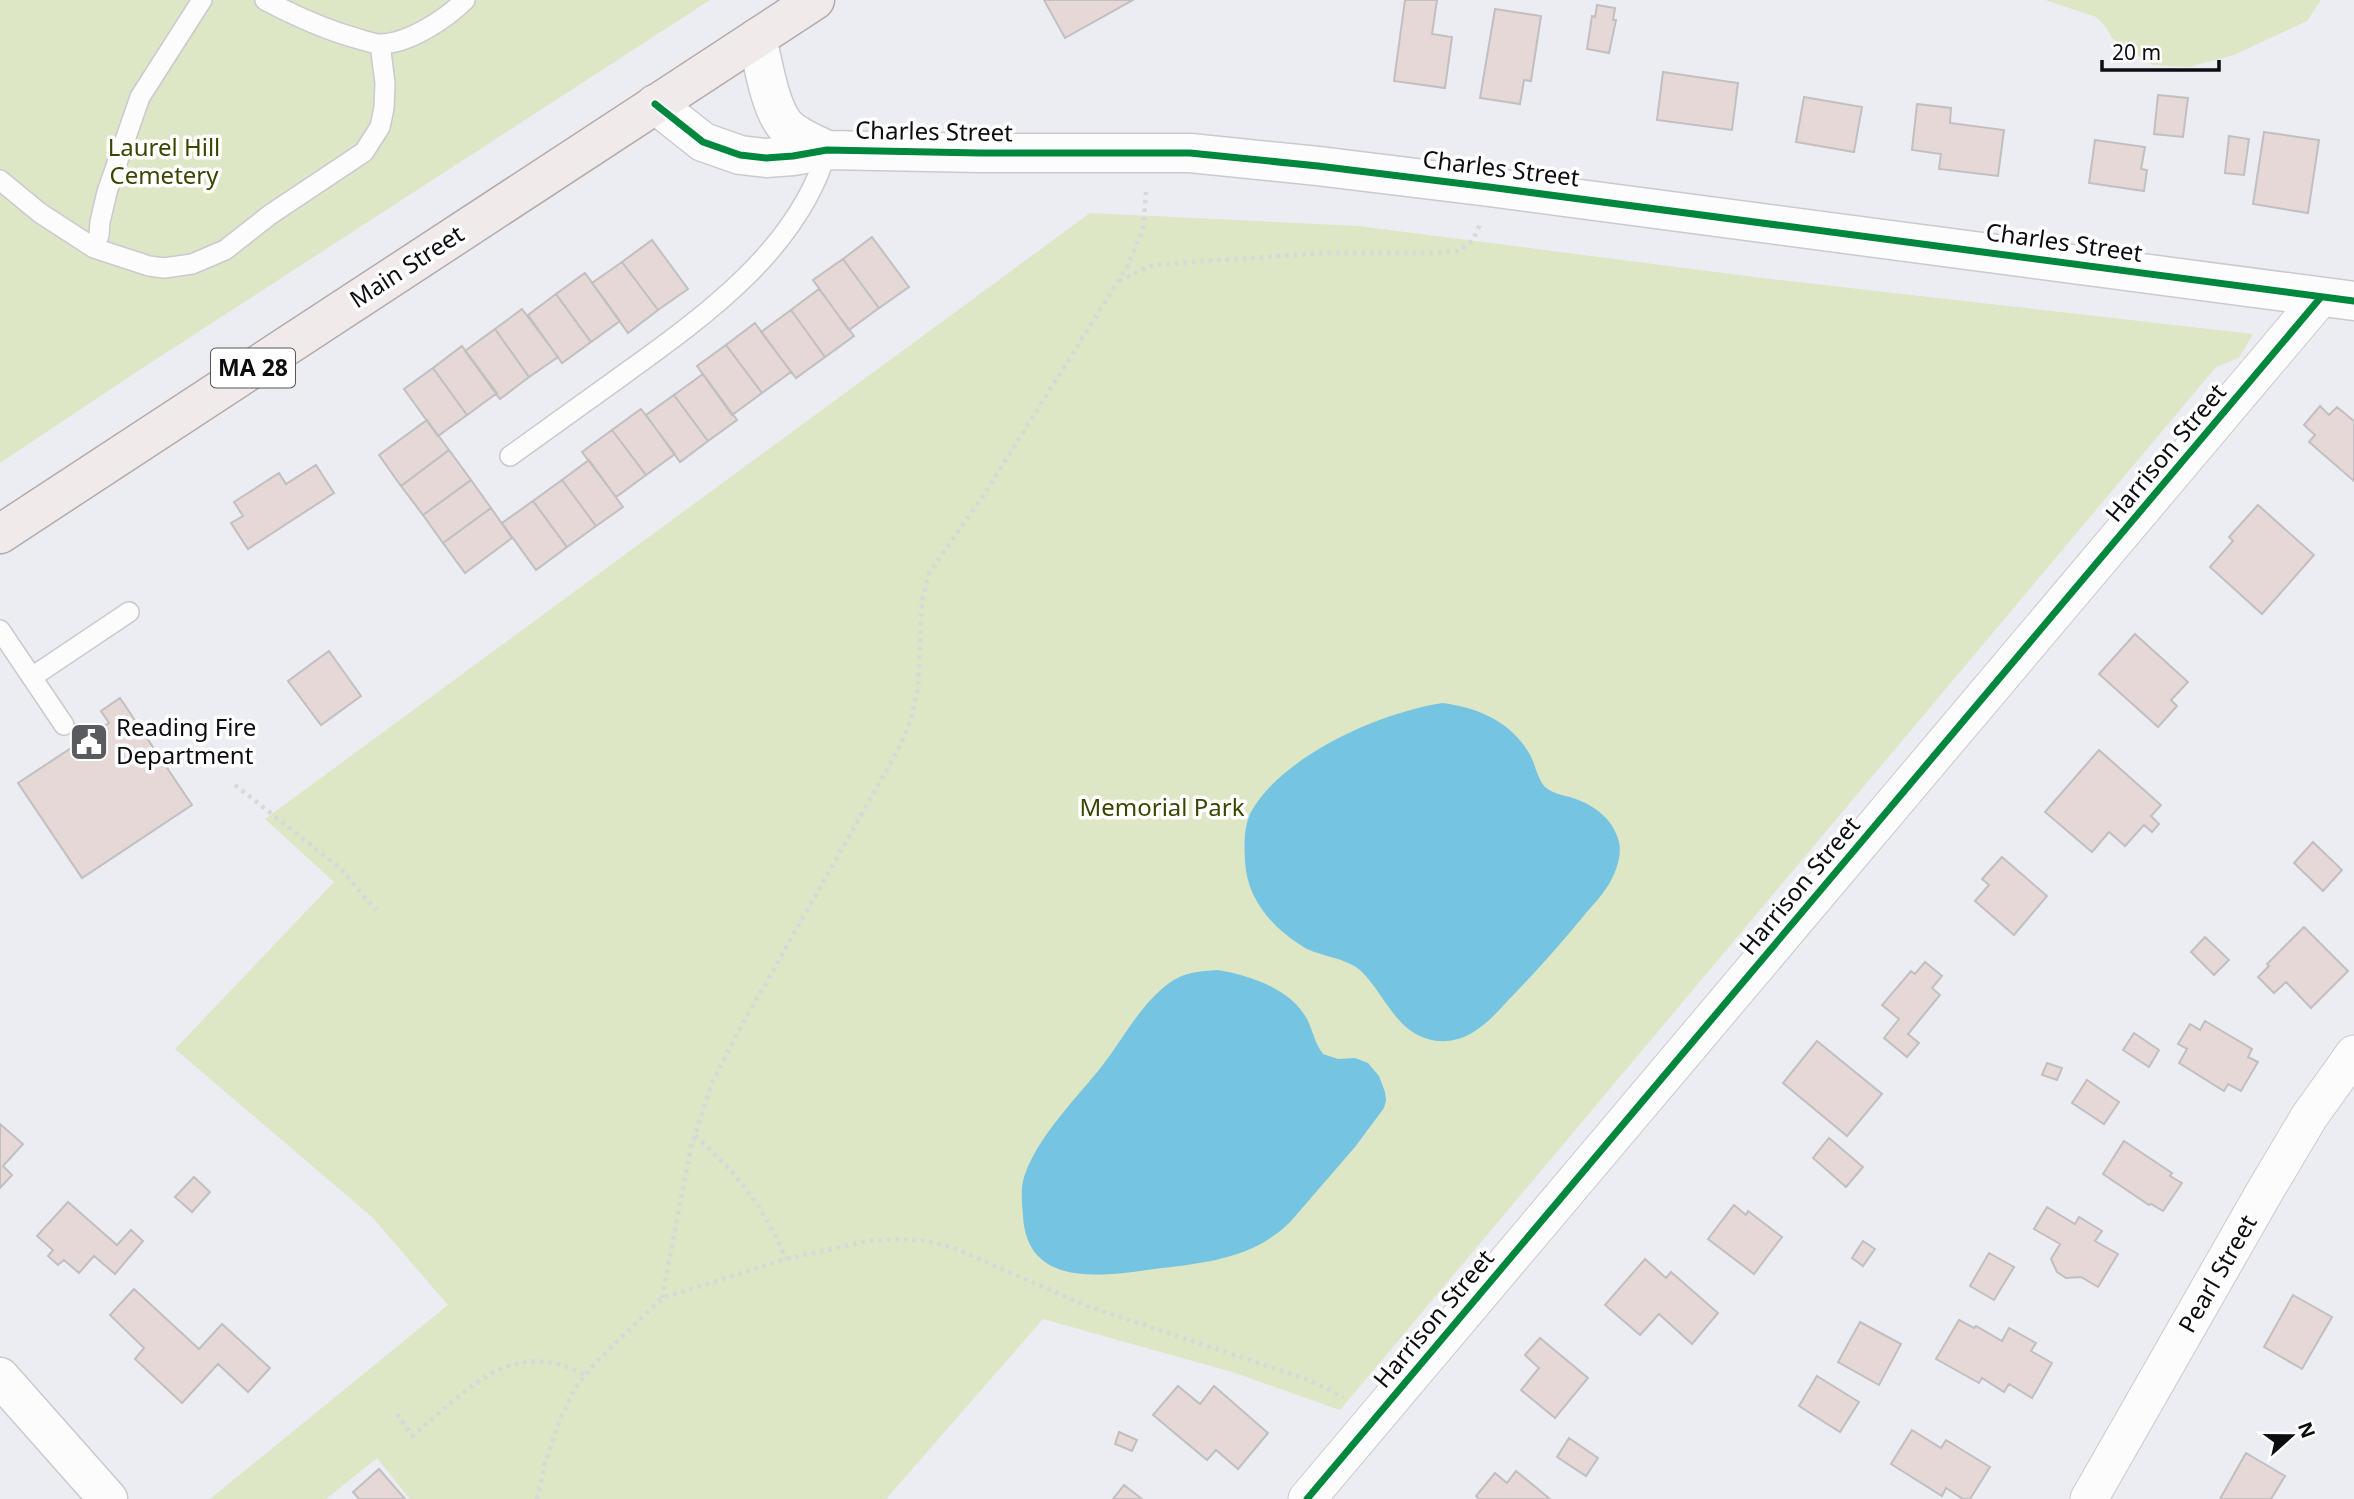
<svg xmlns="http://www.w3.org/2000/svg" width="2354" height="1499" font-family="'Noto Sans',sans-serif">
	<rect width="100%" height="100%" fill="#ecedf2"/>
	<path fill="#dde6c5" d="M0,0H710L141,369L0,463Z
		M2045,0H2321L2307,21L2234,55L2189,67L2152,65L2112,38L2106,27L2096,17Z
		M1090,213L1358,226L1762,278L2253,334L2239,358L2216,367L1340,1410L1232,1372L1043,1319L886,1499H410L377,1458L326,1499H210L448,1305L372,1217L175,1049L334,882L265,819Z"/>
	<path fill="#74c4e2" d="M1443,703C1478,708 1510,721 1529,753C1535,763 1537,778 1545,787C1552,793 1561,795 1570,797C1593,804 1613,818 1619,842C1622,856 1616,872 1609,884C1603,894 1594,904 1586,913C1564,940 1542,965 1518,990C1504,1004 1491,1021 1475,1031C1462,1040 1444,1044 1428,1039C1395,1030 1384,993 1361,971C1346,957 1319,957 1302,946C1271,927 1246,897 1245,860C1244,844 1244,826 1251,812C1283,755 1381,712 1443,703Z
		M1218,970C1249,975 1291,989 1307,1019C1313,1031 1315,1044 1323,1054L1338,1059L1355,1058L1368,1063L1379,1076L1385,1092L1386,1100L1384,1108L1355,1147L1291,1221C1254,1259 1204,1263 1154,1269C1104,1276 1027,1289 1023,1216C1022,1203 1020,1187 1025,1174C1040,1134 1075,1100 1102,1066C1123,1039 1140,1005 1168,984C1183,972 1200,971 1218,970Z"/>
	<path fill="#e5d8d6" stroke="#c1bfc0" stroke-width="2" d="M1044,0H1133L1065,38Z
		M1405,0H1437L1432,34L1452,37L1445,88L1394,81Z
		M1597,5L1615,8L1613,20H1616L1609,53L1587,49L1592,16L1595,17Z
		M1495,9L1541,16L1531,81L1524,80L1520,104L1480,98Z
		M1663,72L1738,83L1732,130L1657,120Z
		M2158,95L2188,98L2183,137L2154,134Z
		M1804,97L1862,107L1854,152L1796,142Z
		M1917,104L1951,108L1950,123L2004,130L1998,176L1939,169L1941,154L1912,150Z
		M2264,132L2319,140L2308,213L2253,204Z
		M2229,136L2249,139L2244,175L2225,173Z
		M2095,140L2145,147L2141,169L2147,170L2144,191L2089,183Z
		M872,237L909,287L879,308L843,259Z
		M652,240L688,289L658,310L622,262Z
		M843,259L879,308L849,330L813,280Z
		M622,262L658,310L628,333L592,283Z
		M585,273L620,321L591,342L556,294Z
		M819,289L854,336L825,357L791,310Z
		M556,294L591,342L562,363L528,315Z
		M522,309L558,357L529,377L495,329Z
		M791,310L825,357L796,378L761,332Z
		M755,323L791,372L762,393L726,345Z
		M495,329L529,377L500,399L465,351Z
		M726,345L762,393L732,415L697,366Z
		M462,346L497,393L467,415L433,368Z
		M433,368L467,415L438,436L404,389Z
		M703,374L737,420L708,441L674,395Z
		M674,395L708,441L680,462L646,415Z
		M2320,406L2329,415L2337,407L2354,421V481L2309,442L2315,435L2304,425Z
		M641,409L675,454L646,475L612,430Z
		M427,420L449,450L401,486L379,455Z
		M612,430L646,475L616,497L582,452Z
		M449,450L471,480L423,515L401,486Z
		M589,460L623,507L596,526L562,480Z
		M316,465L334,493L248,549L231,523L243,516L234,502L279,473L286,484Z
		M471,480L491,508L443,543L423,515Z
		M562,480L596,526L567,547L533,501Z
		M533,501L567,547L536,570L502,523Z
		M2258,505L2314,555L2262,614L2210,567L2233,541L2229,537Z
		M491,508L512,538L465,573L443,543Z
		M2135,634L2188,682L2171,700L2177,706L2158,727L2099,674Z
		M329,651L361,696L321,725L288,681Z
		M120,698L192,805L82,878L18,783L109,723L101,711Z
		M2099,750L2161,805L2151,816L2159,824L2152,832L2144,825L2125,846L2109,832L2092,852L2045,812Z
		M2313,842L2342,870L2323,891L2294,863Z
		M2002,857L2047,896L2014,935L1975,901L1989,885L1982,879Z
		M2304,927L2348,971L2311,1008L2286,982L2274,993L2258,977L2269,966L2267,964Z
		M2205,937L2229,960L2214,975L2191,952Z
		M1925,962L1942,976L1932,988L1940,995L1908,1034L1919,1043L1907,1057L1884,1038L1899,1019L1882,1005L1911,971L1915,974Z
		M2205,1021L2252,1049L2248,1057L2258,1062L2241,1091L2228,1084L2224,1091L2179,1063L2187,1049L2178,1044L2190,1024L2200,1030Z
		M2134,1033L2159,1050L2149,1067L2123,1050Z
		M1817,1041L1882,1094L1847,1136L1783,1083Z
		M2047,1063L2062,1068L2057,1080L2042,1075Z
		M2087,1080L2119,1102L2104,1124L2072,1103Z
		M0,1124L23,1144L3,1166L12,1175L0,1188Z
		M1829,1138L1863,1167L1846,1187L1813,1158Z
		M2124,1141L2172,1173L2170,1176L2182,1183L2163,1211L2151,1204L2149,1205L2103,1174Z
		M194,1177L210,1192L192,1212L175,1197Z
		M68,1202L117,1245L131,1230L143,1241L115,1274L94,1256L79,1273L64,1260L58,1265L48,1256L53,1250L37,1236Z
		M1734,1205L1746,1215L1748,1211L1782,1237L1754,1274L1708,1239Z
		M2047,1207L2075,1224L2079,1217L2102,1231L2095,1241L2118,1254L2098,1287L2081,1277L2066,1278L2057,1272L2051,1259L2060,1244L2034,1229Z
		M1863,1241L1875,1249L1863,1266L1852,1258Z
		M1989,1253L2014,1267L1994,1300L1970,1286Z
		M1645,1259L1666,1278L1671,1272L1718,1313L1692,1344L1659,1314L1640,1335L1605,1305Z
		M134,1289L199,1349L222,1324L270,1368L248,1392L218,1364L182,1403L135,1359L144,1348L110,1315Z
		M2293,1295L2332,1317L2302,1369L2264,1347Z
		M1959,1320L1974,1328L1976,1326L2002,1341L2009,1328L2036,1343L2031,1351L2052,1363L2032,1398L2009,1384L2004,1392L1982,1378L1979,1383L1936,1359Z
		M1860,1322L1901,1344L1879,1385L1838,1362Z
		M1540,1338L1588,1378L1555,1418L1521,1390L1539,1368L1525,1355Z
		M1817,1376L1859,1402L1840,1432L1799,1406Z
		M1178,1386L1200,1404L1214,1386L1268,1433L1238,1469L1216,1450L1207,1460L1153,1415Z
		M1912,1430L1941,1448L1946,1440L1990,1467L1970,1499H1963L1946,1488L1942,1496L1891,1464Z
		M1119,1432L1137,1440L1132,1451L1115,1444Z
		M1569,1438L1598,1458L1586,1476L1557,1457Z
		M2246,1453L2285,1476L2271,1499H2220Z
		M379,1469L405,1499H359L353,1492Z
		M1516,1471L1550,1499H1479L1476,1496L1495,1473L1507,1483Z
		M1124,1485L1142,1499H1113Z"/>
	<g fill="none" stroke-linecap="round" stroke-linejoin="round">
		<g stroke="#c9cacf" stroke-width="22">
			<path id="service" d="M265,0C295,16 326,30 359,39C366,41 374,44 380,44C408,44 446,19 465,0
				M0,180L40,213L94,248L149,266L164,268L192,264L225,250L271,214L364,152L380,127L384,108L385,83L380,44
				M94,248L99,235L100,222L107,192L140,97L202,0
				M510,456C549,428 588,400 627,372C706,315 799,248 827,150
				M0,630L64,725
				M32,677L129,612"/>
		</g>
		<g stroke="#c9cacf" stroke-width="39">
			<path id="minor" d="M1307,1499L2321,297
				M2089,1499L2265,1191L2309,1117L2354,1054"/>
		</g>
		<g stroke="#c9cacf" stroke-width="41">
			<path id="tertiary" d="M757,38C763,62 769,104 784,124C795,137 813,143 827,150
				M655,104L703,142L740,155L766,158L793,156L827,150L980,153H1190L1318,166L1489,187L2354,301"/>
		</g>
		<g stroke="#c9cacf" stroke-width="41">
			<path id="secondary" d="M0,1377L108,1499"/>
		</g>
		<g stroke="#b4aaaa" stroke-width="41">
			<path id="primary" d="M0,534L815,0"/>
		</g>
		<path stroke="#d7d8d9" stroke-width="4.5" stroke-dasharray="3.5 5" stroke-linecap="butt" d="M1119,281L1150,266L1190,262L1327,253H1430L1459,251L1473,240L1480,224
			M235,785L340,868L376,910
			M695,1136C735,1170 766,1210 786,1259
			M662,1298L691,1147L711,1085L738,1032L898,750L911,720L918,688L922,601L929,573L983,496L1127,267L1143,229L1146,192
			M397,1414L412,1436C468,1391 510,1335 585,1375
			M537,1499L545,1463L561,1417L575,1388L596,1362L662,1298L786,1259L868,1241L900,1239L926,1241L954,1248L1087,1306L1306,1379L1331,1390L1343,1398"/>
		<use href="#service" stroke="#fcfcfd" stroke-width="19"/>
		<use href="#minor" stroke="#fcfcfd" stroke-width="37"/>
		<use href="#tertiary" stroke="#fcfcfd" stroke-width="38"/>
		<use href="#secondary" stroke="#fcfcfd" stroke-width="38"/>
		<use href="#primary" stroke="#f0ebea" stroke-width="38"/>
		<g stroke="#fff" stroke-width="11">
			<path id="cycleway" d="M655,104L703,142L740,155L766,158L793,156L827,150L980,153H1190L1318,166L1489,187L2354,301
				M1307,1499L2321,297"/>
		</g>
		<use href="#cycleway" stroke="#00873e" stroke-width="7"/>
	</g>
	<defs>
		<g id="civic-square" transform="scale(2.0125)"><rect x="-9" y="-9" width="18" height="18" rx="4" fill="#5a5b5f" stroke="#fff"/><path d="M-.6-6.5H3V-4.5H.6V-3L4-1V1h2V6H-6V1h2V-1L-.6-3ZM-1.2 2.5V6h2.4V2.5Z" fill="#fff"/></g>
	</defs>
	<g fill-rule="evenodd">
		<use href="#civic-square" x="89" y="742"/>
	</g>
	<g text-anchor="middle" stroke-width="7" stroke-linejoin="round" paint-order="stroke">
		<rect fill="#fff" stroke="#555658" stroke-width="2" x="211" y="348.5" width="84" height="39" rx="5"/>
		<g font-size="23" font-weight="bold" fill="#0c0d10">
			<text x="253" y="376">MA 28</text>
		</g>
		<g font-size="24" fill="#0c0d10" stroke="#fff">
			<text transform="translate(934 132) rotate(1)" y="8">Charles Street</text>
			<text transform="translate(1501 169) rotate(7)" y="8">Charles Street</text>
			<text transform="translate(2064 243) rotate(8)" y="8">Charles Street</text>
			<text transform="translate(407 267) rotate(-33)" y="8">Main Street</text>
			<text transform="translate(2166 453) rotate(-50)" y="8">Harrison Street</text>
			<text transform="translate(1800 886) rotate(-50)" y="8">Harrison Street</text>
			<text transform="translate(2218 1274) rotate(-60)" y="8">Pearl Street</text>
			<text transform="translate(1434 1319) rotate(-50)" y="8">Harrison Street</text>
		</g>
		<g font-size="24" fill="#3b4500" stroke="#fff">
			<text x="164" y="156">Laurel Hill<tspan x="164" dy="28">Cemetery</tspan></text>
			<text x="1162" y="816">Memorial Park</text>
		</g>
		<g font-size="24" fill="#0c0d10" stroke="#fff" text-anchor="start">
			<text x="116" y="736">Reading Fire<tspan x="116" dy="28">Department</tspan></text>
		</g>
	</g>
	<g transform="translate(2291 1436) rotate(69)" stroke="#ffffff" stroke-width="5" paint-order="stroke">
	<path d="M0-5L12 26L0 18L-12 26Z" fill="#0c0d10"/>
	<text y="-10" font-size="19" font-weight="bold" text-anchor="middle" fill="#0c0d10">N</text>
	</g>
	<path d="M2102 60v10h117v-10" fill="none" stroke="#0c0d10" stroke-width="3.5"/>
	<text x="2112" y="60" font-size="21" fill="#0c0d10" stroke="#ffffff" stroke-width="5" paint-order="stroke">20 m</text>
</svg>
